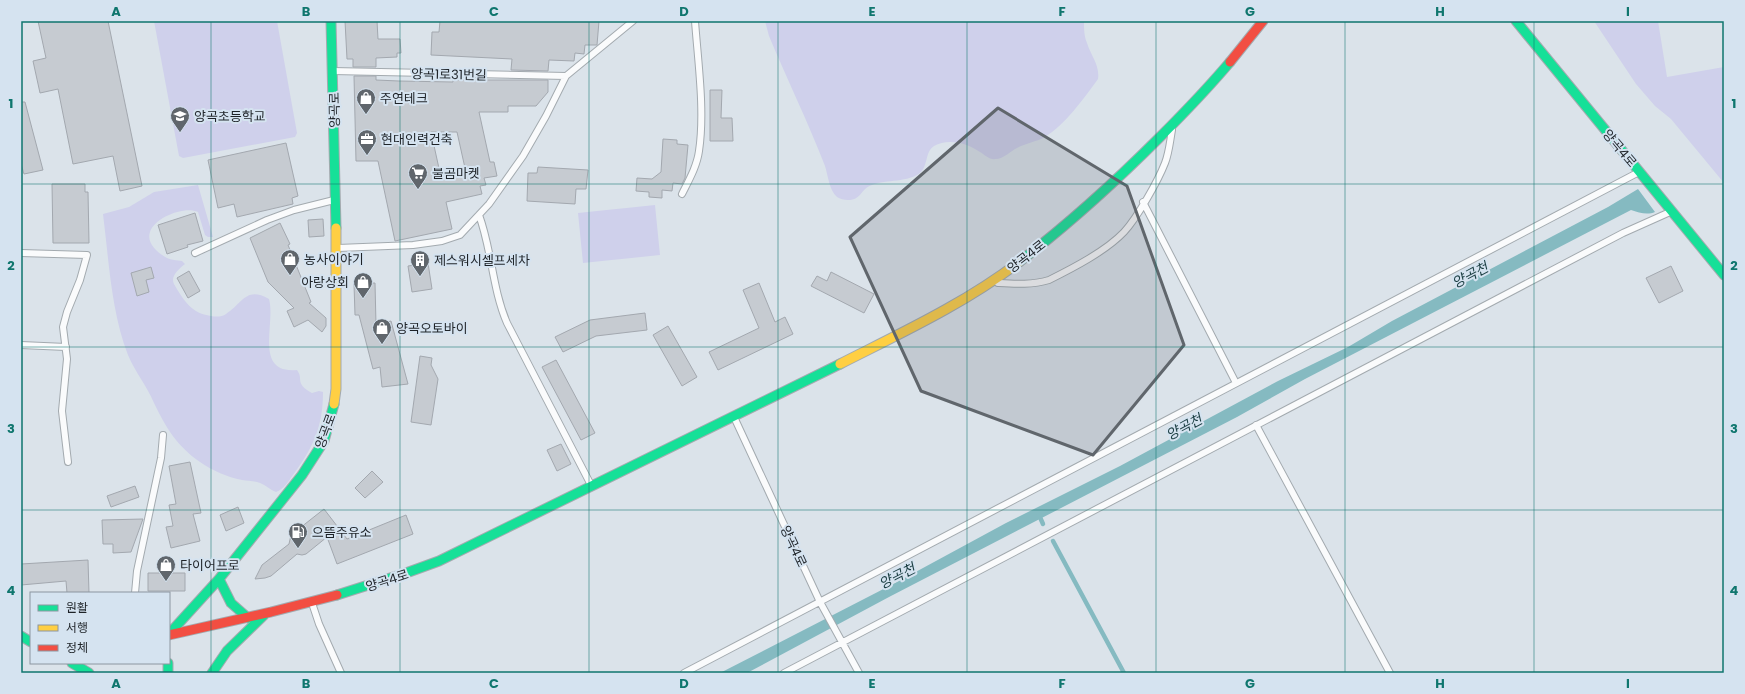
<svg xmlns="http://www.w3.org/2000/svg" width="1745" height="694" font-family="Poppins,'Noto Sans KR',sans-serif">
	<rect width="100%" height="100%" fill="#dbe3ea"/>
	<path fill="#cfd0eb" d="M154,21H277L297,133L295,137L183,158L179,156Z
		M765,21H1084C1084,29 1084,36 1087,43C1091,56 1100,65 1098,79C1084,98 1065,125 1045,137C1036,142 1026,143 1017,148C1011,151 1003,159 996,159C989,160 985,155 980,152C967,143 948,138 934,146C925,152 928,165 921,172C909,183 886,179 872,185C860,189 862,200 848,200C844,200 840,199 837,197C829,190 828,175 825,166C808,122 787,79 769,36Z
		M1594,21H1658L1667,77L1724,67V183L1671,119L1655,106L1636,84Z
		M198,185L213,237H208L205,235L198,212C185,206 155,217 150,232C146,243 158,253 167,258C171,260 177,260 182,261L185,264C179,269 170,276 174,284C184,301 191,313 211,316C216,317 222,317 226,314C243,303 246,286 269,299C276,323 253,374 297,370C304,379 294,383 312,393L319,391L323,392C323,427 313,448 293,475C288,482 284,489 276,492C270,490 266,485 260,483C255,481 248,481 242,480C227,477 213,471 200,462C177,446 166,428 154,403C147,386 135,372 128,355C111,311 109,261 103,214L129,207L154,192Z
		M655,205L660,255L583,263L578,213Z"/>
	<path fill="#85bac1" d="M1638,189L1655,212C1648,215 1639,213 1631,210L1305,379L1237,417L889,597L747,673H720L899,581L1006,523L1120,466L1278,381L1348,347L1392,321L1608,207Z"/>
	<g fill="none" stroke-linecap="round" stroke-linejoin="round">
		<path stroke="#85bac1" stroke-width="4.5" d="M1039,515L1043,524
			M1053,541L1124,673"/>
	</g>
	<path fill="#c6cbd1" stroke="#a3a8af" fill-rule="evenodd" d="M38,21H108L142,186L120,191L113,156L73,164L58,89L40,93L33,61L46,58Z
		M345,21H377L378,39H400L401,53H397V57L376,58V67H353V59H347Z
		M440,21H599L597,45H585L584,54L575,53L574,61L549,60L548,71L511,70L512,59L431,55L432,32H439Z
		M354,76H376V80L399,81L453,82V80H548V92L536,106H508V112H479L490,162H494L497,176L484,178L486,185L480,186L482,194L446,202L452,229L395,241L378,161H356ZM431,132H457L465,168L440,173Z
		M710,90H722L721,118H732L733,141H710Z
		M21,102H25L43,170L24,174L21,164Z
		M663,139L677,140V144L688,145L685,178L682,184L673,183L672,191L662,190V198L649,197V192L636,191L637,178L652,179L661,172Z
		M286,143L298,196L292,198L293,204L237,217L234,204L218,208L208,160Z
		M538,167L588,170L586,189H576L575,204L527,201L528,173H537Z
		M52,184H85V192H88L89,243H53Z
		M195,213L203,241L187,245L188,247L167,254L158,225Z
		M323,219L324,236L309,237L308,220Z
		M280,223L290,244L288,245L311,302L309,303L326,318V326L322,332L308,320L294,327L287,311L294,308L268,282L250,238Z
		M428,263L432,289L412,292L408,266Z
		M1671,266L1683,291L1659,303L1646,278Z
		M151,267L154,278L146,280L149,292L137,296L131,273Z
		M189,271L200,291L188,298L177,278Z
		M831,272L874,294L864,313L811,286L817,276L827,281Z
		M375,283L376,325L391,321L408,384L382,387L380,367L373,369L359,315H355L354,284Z
		M759,283L775,322L785,317L793,334L718,370L709,352L759,328L743,290Z
		M645,313L647,330L596,336L563,352L555,337L590,320Z
		M668,326L697,377L682,386L653,335Z
		M420,356L432,358L431,365L438,379L431,425L411,422Z
		M556,360L595,433L581,440L542,367Z
		M561,444L571,464L557,471L547,450Z
		M190,462L201,513L193,514L200,541L171,548L166,527L173,526L169,505L176,504L169,466Z
		M372,471L383,482L365,498L355,488Z
		M135,486L139,497L111,507L107,496Z
		M238,507L244,523L226,531L220,515Z
		M324,509L347,539L406,515L413,534L337,564L327,537L306,554L302,555L297,554L271,576L265,578L255,579L262,565L289,544L291,535Z
		M143,519L131,552L113,553V544H103L102,520Z
		M88,560L89,593H67L66,581L21,585V564Z
		M148,573H185V591H148Z"/>
	<g fill="none" stroke-linecap="round" stroke-linejoin="round">
		<g stroke="#a3aaaf" stroke-width="8">
			<path id="lane" d="M333,71L566,76
				M682,194C689,180 697,166 699,151C705,111 698,62 695,21
				M1143,202L1236,383
				M479,215C492,250 492,288 507,323L591,485
				M338,248L413,245L442,241L460,235L489,204L523,156L546,116L566,76L633,21
				M21,253L87,255L80,280L67,312L63,327L67,359L62,411L68,462
				M195,253L267,220L294,210L334,200
				M998,283C1016,284 1032,285 1049,280C1073,268 1106,251 1124,232C1137,218 1158,181 1165,163C1169,153 1170,141 1172,130
				M21,345L66,347
				M734,417L820,602L859,673
				M1256,425L1390,673
				M135,593L137,571L161,458L163,435
				M312,603L319,624L341,673
				M684,673L1639,172
				M784,673L1623,233L1670,212"/>
		</g>
		<g stroke="#a3aaaf" stroke-width="11">
			<path id="fast" d="M331,21L336,228
				M1516,21L1724,275
				M1019,262C1069,224 1115,182 1160,137C1184,113 1208,88 1230,62
				M219,579L231,603L248,618
				M337,595L406,573L439,561L840,364
				M169,634L219,579L302,475L324,441L334,404
				M21,636L31,642
				M72,663L89,673
				M168,663V673
				M212,673L227,651L264,615"/>
		</g>
		<g stroke="#a3aaaf" stroke-width="11">
			<path id="slow" d="M840,364C901,333 964,304 1019,262
				M334,404L336,389V228"/>
		</g>
		<g stroke="#a3aaaf" stroke-width="11">
			<path id="jam" d="M1230,62L1263,21
				M169,635L271,612L337,595"/>
		</g>
		<use href="#lane" stroke="#fafbfc" stroke-width="6"/>
		<use href="#fast" stroke="#16e098" stroke-width="9"/>
		<use href="#slow" stroke="#ffcf43" stroke-width="9"/>
		<use href="#jam" stroke="#f24e42" stroke-width="9"/>
	</g>
	<path fill="#60666c" fill-opacity="0.2" stroke="#60666c" stroke-width="3" stroke-linejoin="round" d="M998,108L1127,186L1184,345L1093,455L921,391L850,237Z"/>
	<path fill="none" stroke="#0f766e" stroke-width="1" stroke-opacity="0.55" d="M211,21V673M400,21V673M589,21V673M778,21V673M967,21V673M1156,21V673M1345,21V673M1534,21V673M21,184H1724M21,347H1724M21,510H1724"/>
	<defs>
		<g id="shop-pin" transform="scale(1)"><path d="M0 17L-7.5 6A9.5 9.5 0 1 1 7.5 6Z" fill="#60666c" stroke="#d5e3f0"/><path d="M-5-2.5h2.3a2.7 3.5 0 0 1 5.4 0H5L5.5 6h-11ZM-1.5-2.5h3a1.5 2.3 0 0 0-3 0Z" fill="#fff"/></g>
		<g id="school-pin" transform="scale(1)"><path d="M0 17L-7.5 6A9.5 9.5 0 1 1 7.5 6Z" fill="#60666c" stroke="#d5e3f0"/><path d="M0-5L7-2L0 1L-7-2ZM-4 1L0 2.5L4 1V4Q0 6-4 4Z" fill="#fff"/></g>
		<g id="office-pin" transform="scale(1)"><path d="M0 17L-7.5 6A9.5 9.5 0 1 1 7.5 6Z" fill="#60666c" stroke="#d5e3f0"/><path d="M-6-3h4V-5.5h4V-3h4V5H-6ZM-1-4.5V-3h2v-1.5ZM-6 0V1H6V0Z" fill="#fff"/></g>
		<g id="supermarket-pin" transform="scale(1)"><path d="M0 17L-7.5 6A9.5 9.5 0 1 1 7.5 6Z" fill="#60666c" stroke="#d5e3f0"/><path d="M-6-5.5h2.5l.6 2H6L4.5 2H-2.5L-4.4-4H-6ZM-1.5 3.2a1.3 1.3 0 1 0 .1 0ZM3 3.2a1.3 1.3 0 1 0 .1 0Z" fill="#fff"/></g>
		<g id="building-pin" transform="scale(1)"><path d="M0 17L-7.5 6A9.5 9.5 0 1 1 7.5 6Z" fill="#60666c" stroke="#d5e3f0"/><path d="M-4-6H4V6H1V3H-1V6H-4ZM-2.5-4.3h1.7v1.8h-1.7ZM.8-4.3h1.7v1.8H.8ZM-2.5-1h1.7V.8h-1.7ZM.8-1h1.7V.8H.8Z" fill="#fff"/></g>
		<g id="fuel-pin" transform="scale(1)"><path d="M0 17L-7.5 6A9.5 9.5 0 1 1 7.5 6Z" fill="#60666c" stroke="#d5e3f0"/><path d="M-5.5-6h7V0h2V4h1.3V-2.5L3-4.5l.8-.8L6-3V5H2.5V1h-1V6h-7ZM-4.2-4.7v3.2H.2V-4.7Z" fill="#fff"/></g>
	</defs>
	<g fill-rule="evenodd">
		<use href="#shop-pin" x="366" y="98"/>
		<use href="#school-pin" x="180" y="116"/>
		<use href="#office-pin" x="367" y="139"/>
		<use href="#supermarket-pin" x="418" y="173"/>
		<use href="#shop-pin" x="290" y="259"/>
		<use href="#building-pin" x="420" y="260"/>
		<use href="#shop-pin" x="363" y="282"/>
		<use href="#shop-pin" x="382" y="328"/>
		<use href="#fuel-pin" x="298" y="532"/>
		<use href="#shop-pin" x="166" y="565"/>
	</g>
	<g text-anchor="middle" stroke-width="4" stroke-linejoin="round" paint-order="stroke">
		<g font-size="13" fill="#1e2328" stroke="#d5e3f0">
			<text transform="translate(449 74) rotate(1)" y="5">양곡1로31번길</text>
			<text transform="translate(334 110) rotate(-91)" y="5">양곡로</text>
			<text transform="translate(1620 148) rotate(50)" y="5">양곡4로</text>
			<text transform="translate(1026 256) rotate(-38)" y="5">양곡4로</text>
			<text transform="translate(325 431) rotate(-70)" y="5">양곡로</text>
			<text transform="translate(794 546) rotate(65)" y="5">양곡4로</text>
			<text transform="translate(387 580) rotate(-18)" y="5">양곡4로</text>
		</g>
		<g font-size="13" fill="#1e2328" stroke="#d5e3f0" text-anchor="start">
			<text x="380" y="103">주연테크</text>
			<text x="194" y="121">양곡초등학교</text>
			<text x="381" y="144">현대인력건축</text>
			<text x="432" y="178">불곰마켓</text>
			<text x="304" y="264">농사이야기</text>
			<text x="434" y="265">제스워시셀프세차</text>
			<text x="349" y="287" text-anchor="end">아랑상회</text>
			<text x="396" y="333">양곡오토바이</text>
			<text x="312" y="537">으뜸주유소</text>
			<text x="180" y="570">타이어프로</text>
		</g>
		<g font-size="14" font-style="italic" fill="#1a3d41" stroke="#d5e3f0">
			<text transform="translate(1470 275) rotate(-28)" y="5">양곡천</text>
			<text transform="translate(1184 427) rotate(-28)" y="5">양곡천</text>
			<text transform="translate(897 576) rotate(-27)" y="5">양곡천</text>
		</g>
	</g>
	<rect width="1745" height="694" fill="none" stroke="#d5e3f0" stroke-width="44"/>
	<rect x="30" y="592" width="140" height="72" fill="#d5e3f0" stroke="#8c96a0"/>
	<rect x="38" y="605" width="20" height="6" fill="#16e098" stroke="#8c96a0"/>
	<text x="66" y="612" font-size="12" fill="#1e2328">원활</text>
	<rect x="38" y="625" width="20" height="6" fill="#ffcf43" stroke="#8c96a0"/>
	<text x="66" y="632" font-size="12" fill="#1e2328">서행</text>
	<rect x="38" y="645" width="20" height="6" fill="#f24e42" stroke="#8c96a0"/>
	<text x="66" y="652" font-size="12" fill="#1e2328">정체</text>
	<rect x="22" y="22" width="1701" height="650" fill="none" stroke="#0f766e" stroke-width="1.5"/>
	<g font-size="13" text-anchor="middle" font-weight="bold" fill="#0f766e">
		<text x="116" y="16">A</text>
		<text x="306" y="16">B</text>
		<text x="494" y="16">C</text>
		<text x="684" y="16">D</text>
		<text x="872" y="16">E</text>
		<text x="1062" y="16">F</text>
		<text x="1250" y="16">G</text>
		<text x="1440" y="16">H</text>
		<text x="1628" y="16">I</text>
		<text x="11" y="108">1</text>
		<text x="1734" y="108">1</text>
		<text x="11" y="270">2</text>
		<text x="1734" y="270">2</text>
		<text x="11" y="433">3</text>
		<text x="1734" y="433">3</text>
		<text x="11" y="595">4</text>
		<text x="1734" y="595">4</text>
		<text x="116" y="688">A</text>
		<text x="306" y="688">B</text>
		<text x="494" y="688">C</text>
		<text x="684" y="688">D</text>
		<text x="872" y="688">E</text>
		<text x="1062" y="688">F</text>
		<text x="1250" y="688">G</text>
		<text x="1440" y="688">H</text>
		<text x="1628" y="688">I</text>
	</g>
</svg>
